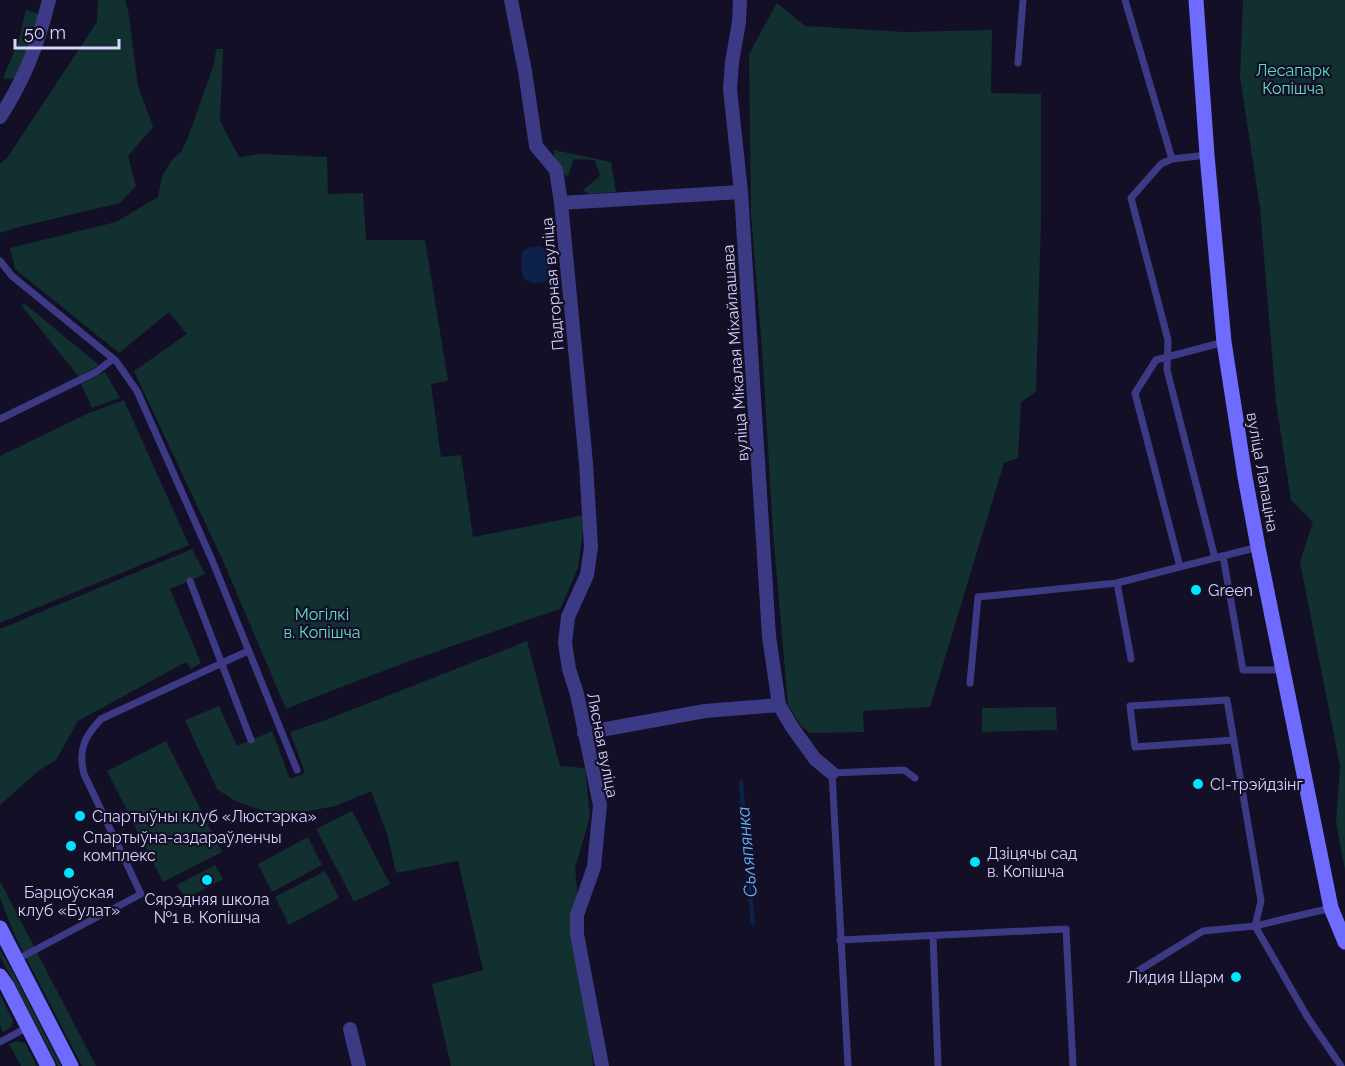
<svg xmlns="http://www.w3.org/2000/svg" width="1345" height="1066" font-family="Raleway,sans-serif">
	<rect width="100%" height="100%" fill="#130f26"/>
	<path fill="#12302f" d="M98,0H125L128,9L138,86L153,127L128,156L136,186L120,203L19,227L0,233V163L7,158L97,22Z
		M1243,0H1345V870L1336,822L1340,766L1300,562L1313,522L1291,500L1276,402L1260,208L1240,77Z
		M777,3L805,26L905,32L992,30L991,93L1041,94V219L1036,392L1021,402L1018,458L1004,463L930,707L863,711L864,732L810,733L801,726L788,705L773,532L762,349L751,214L749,54Z
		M26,10L39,14L29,46L16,77L12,79L3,78L18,43Z
		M216,49H223L220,121L239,157L262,154L327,157L328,194L363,193L366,240H425L448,381L431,384L441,457L461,455L473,537L585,515L578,568L560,609C468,640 376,672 286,709L223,561L134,371L187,334L169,312L119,353L15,269L10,248L116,222L158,197L162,176L172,160L181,152L188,137L214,64Z
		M554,150L611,162L616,192L589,194L583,190L598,178L600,174L594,160L574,159L568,176L564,175L554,156Z
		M25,304L99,365L79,377L21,305Z
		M105,372L120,398L92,408L81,384Z
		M124,400L189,545L0,623V456L89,413Z
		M192,549L205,574L170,589L201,663L191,669L186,662L78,721L56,760L38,771L0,805V629Z
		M527,641L560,766L585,768L590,817L575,868L593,1066H451L432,984L483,970L458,861L396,873L388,837L371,791L336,806L297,813L264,811L235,801L217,789L185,720L219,706L237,746L272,731L290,779L305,773L290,732L323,721Z
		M1056,707L1057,730L982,732V708Z
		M166,741L222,852L163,882L107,771Z
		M352,811L390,884L354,902L316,829Z
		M308,837L322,865L272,892L258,864Z
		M215,865L223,879L185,899L177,885Z
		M325,871L339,898L289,925L275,897Z
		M0,881L96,1066H82L15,936L0,898Z
		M0,950L14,974L61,1066H58L0,956Z
		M0,994L13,1021L11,1027L3,1032L0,1025Z
		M17,1041L25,1043L37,1066H21L9,1044Z"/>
	<path fill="#0c2248" d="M540,246C555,252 551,267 548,280C539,284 533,284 524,279C521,269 520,261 523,251L530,247Z"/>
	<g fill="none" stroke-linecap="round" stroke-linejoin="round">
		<path stroke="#0c2248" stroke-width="4.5" d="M741,782L747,863L753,923"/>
		<path stroke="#3d3a85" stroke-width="7" d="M1125,0L1172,159
			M1018,63L1023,0
			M1207,155L1172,159L1161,164L1131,198L1168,340L1167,370L1215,558
			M0,261L12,276L116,361L137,391L212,560L297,770
			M0,419L96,372L113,359
			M1223,556L1243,670H1283
			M1180,567L1135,393L1156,360L1224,342
			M190,581L251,740
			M1117,583L1131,659
			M970,683L978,597L1117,583L1258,547
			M1234,740L1135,747L1130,706L1227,700L1261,901L1255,926L1308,1018L1341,1066
			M113,909L141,894L84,774C78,750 84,737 101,719L248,651
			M933,936L938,1066
			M840,940L1066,929L1073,1066
			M16,960L103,914
			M1133,974L1203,931L1255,926L1331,908
			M0,1042L28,1027
			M848,1066L832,773L904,770L915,778"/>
		<path stroke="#3d3a85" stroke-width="14" d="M511,0L525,71L536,146L556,170L561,203L586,463L591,547L587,575L568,617L565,643L569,669L577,694L600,805L594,867L577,915V934L602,1066
			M740,0L739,22L732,62L730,89L741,192L769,636L779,705L792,727L815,759L832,773
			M0,117C24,81 39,42 49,0
			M561,203L741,192
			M584,733L705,711L779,705
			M350,1029L359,1066"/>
		<path stroke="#6f6bff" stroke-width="15" d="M1196,0L1207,155L1224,342L1245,477L1258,547L1331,908L1345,942
			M0,928L71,1066
			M0,976L7,986L48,1066"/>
	</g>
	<g fill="#00e5ff" stroke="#130f26" stroke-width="2">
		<circle cx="1196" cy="590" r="6"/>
		<circle cx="1198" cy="784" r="6"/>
		<circle cx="80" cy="816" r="6"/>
		<circle cx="71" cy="846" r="6"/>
		<circle cx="975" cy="862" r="6"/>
		<circle cx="69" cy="873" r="6"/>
		<circle cx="207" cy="880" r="6"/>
		<circle cx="1236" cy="977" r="6"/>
	</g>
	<g text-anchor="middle" stroke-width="4.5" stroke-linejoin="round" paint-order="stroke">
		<g font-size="16" fill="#5fe0c0" stroke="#130f26">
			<text x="1293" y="76">Лесапарк<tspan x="1293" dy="18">Копішча</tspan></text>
			<text x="322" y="620">Могілкі<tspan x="322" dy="18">в. Копішча</tspan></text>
		</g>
		<g font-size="16" fill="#d9d4ff" stroke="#130f26">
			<text transform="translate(552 284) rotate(-95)" y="6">Падгорная вуліца</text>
			<text transform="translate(735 353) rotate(-94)" y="6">вуліца Мікалая Міхайлашава</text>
			<text transform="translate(1263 472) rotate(80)" y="6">вуліца Лапаціна</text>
			<text transform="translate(603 745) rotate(79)" y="6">Лясная вуліца</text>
		</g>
		<g font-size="16" fill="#d9d4ff" stroke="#130f26" text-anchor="start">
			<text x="1208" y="596">Green</text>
			<text x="1210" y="790">СІ-трэйдзінг</text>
			<text x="92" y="822">Cпартыўны клуб «Люстэрка»</text>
			<text x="83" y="843">Спартыўна-аздараўленчы<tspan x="83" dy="18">комплекс</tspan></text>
			<text x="987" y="859">Дзіцячы сад<tspan x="987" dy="18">в. Копішча</tspan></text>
			<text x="69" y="898" text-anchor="middle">Барцоўская<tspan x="69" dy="18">клуб «Булат»</tspan></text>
			<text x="207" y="905" text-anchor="middle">Сярэдняя школа<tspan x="207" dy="18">№1 в. Копішча</tspan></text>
			<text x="1224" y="983" text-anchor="end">Лидия Шарм</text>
		</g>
		<g font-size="18" font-style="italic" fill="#62b6ff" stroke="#130f26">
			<text transform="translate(747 852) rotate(-95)" y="6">Сьляпянка</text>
		</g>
	</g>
	<path d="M15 39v9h104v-9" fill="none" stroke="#d9d4ff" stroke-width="3"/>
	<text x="24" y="39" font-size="18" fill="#d9d4ff" stroke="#130f26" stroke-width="4.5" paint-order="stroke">50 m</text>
</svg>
